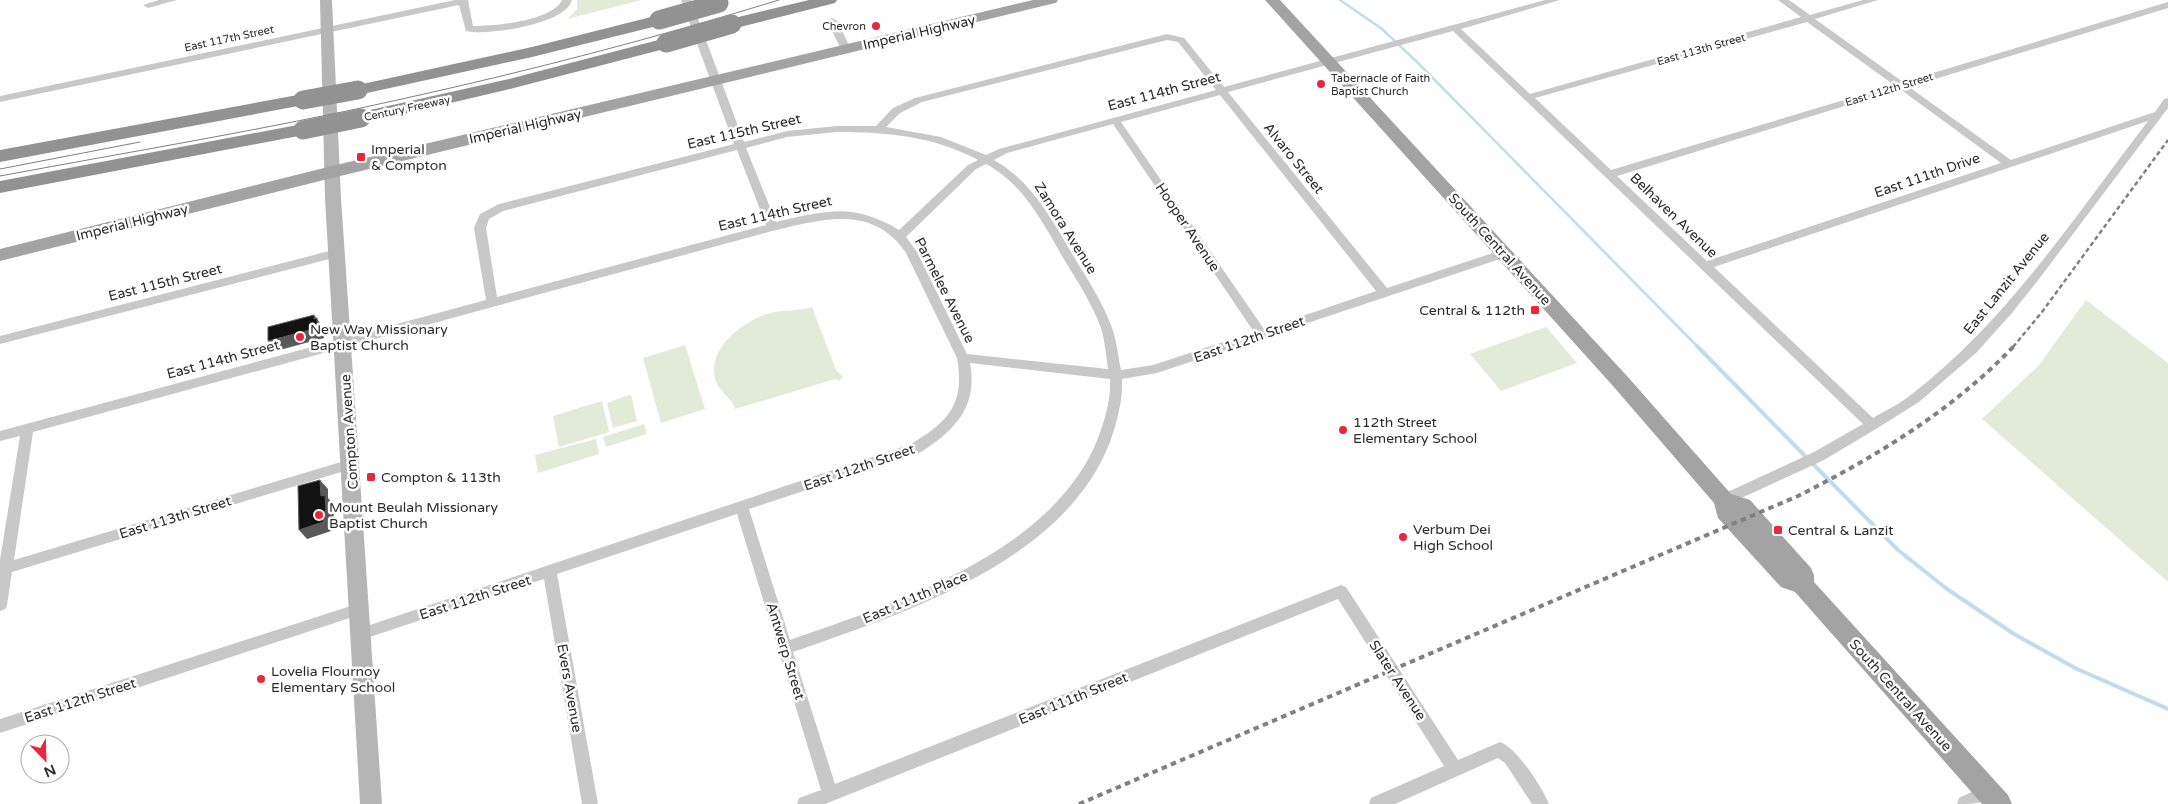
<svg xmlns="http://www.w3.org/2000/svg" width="2168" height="804" font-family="'Varela Round',sans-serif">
	<rect width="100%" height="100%" fill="#fff"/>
	<path fill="#e2ead8" d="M577,0H642L567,19L577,9Z
		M2086,300L2168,363V582L1982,419L2039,365Z
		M812,307L836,370L843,377L839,381L835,379L735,409C734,401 720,392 716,382C705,349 743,321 770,313C784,310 798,311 812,307Z
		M1546,327L1577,363L1501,391L1470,354Z
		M685,345L705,409L661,423L643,358Z
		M629,395H631L637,421L613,428L607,403Z
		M602,401L609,432L559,447L553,416Z
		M644,424L647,434L606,447L603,437Z
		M596,439L599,454L538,473L535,455Z"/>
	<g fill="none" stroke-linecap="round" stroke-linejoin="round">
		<path stroke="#c3dceb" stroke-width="2.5" d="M1340,0L1382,29L1417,62L1698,347"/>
		<path stroke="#c3dceb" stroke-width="4" d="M1697,346L1808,459
			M1812,463L1898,550L1947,589L2014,634L2075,668L2168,709"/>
		<path fill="#c8c8c8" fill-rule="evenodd" d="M159,0H177L148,8L143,5Z
			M455,0H468L473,26C495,26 552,21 562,0H572C570,4 569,7 565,10C548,25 488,36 466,31L459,5L0,102V96Z
			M681,0H691L744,142L787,131L837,126H876L893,108L915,98L1167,34L1184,38L1224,87L1545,0H1560L1461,29L1530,94L1801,17L1778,0H1789L1810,15L1863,0H1878L1815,19L1903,82L2168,2V8L1909,87L2011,160L2155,112L2164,99L2168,98V108L2042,275L2012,313L1976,353L1919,402L1876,429L1824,460L1724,506L1719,504L1717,500L1719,496L1814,452L1863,424L1453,31L1228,92L1387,288L1505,249L1511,253L1509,256L1157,373L1122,379C1123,400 1117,422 1110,442C1064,562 904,613 793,652L835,784L1341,585L1346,587L1458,760L1500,742C1517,748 1542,787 1549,804H1532L1505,763L1498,758L1395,804H1369L1371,798L1444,766L1338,599L825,804H797L799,798L821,790L737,514L557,574L598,804H582L544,579L361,640L356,639L354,634L356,629L361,628L911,444C949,421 965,404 957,358L906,253C872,203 821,220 772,231L33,432L14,560L351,459L356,460L358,464L356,468L351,469L12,572L7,605L5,609L0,611V560L20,436L0,441V431L486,300L474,228L480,214L499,204L734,144ZM1807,22L1894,85L1611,170L1535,98ZM1167,40L1178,42L1216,90L999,149L986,155L941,137L886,127L900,113L922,102ZM1900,89L2001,163L1707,261L1617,176ZM1220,95L1376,291L1264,329L1121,122ZM2148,121C2075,216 2007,321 1912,394C1900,404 1886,410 1873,418L1714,267ZM1113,124L1254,332L1153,365L1121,370C1118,356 1117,342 1112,328C1103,303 1088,280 1074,257C1052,220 1033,182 994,160L1007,153ZM837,132C886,132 934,136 978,160L968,165L899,230C852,202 826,211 776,222L746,148L787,137ZM737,150L766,225L497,297L486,228L489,219L503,211ZM986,164C1025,185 1043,224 1065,261C1078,282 1092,304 1101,328C1105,341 1106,356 1108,369L967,354L917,252L906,237L976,169ZM970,363L1110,379C1111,399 1105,420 1098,438C1053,553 896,603 790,640L749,509L921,452C955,430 978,407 970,363Z
			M832,18L837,21L851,49L849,51L846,52L841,49L827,21Z
			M337,249L343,253L341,256L0,344V336Z
			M360,603L365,605L367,609L365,613L0,733V719Z
			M1988,784L1994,787L1996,792C1990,804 1971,804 1957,804L1959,798Z"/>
		<path fill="#b5b5b5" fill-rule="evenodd" d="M320,0H332L341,198L382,804H360L325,198Z"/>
		<path fill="#a3a3a3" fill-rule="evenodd" d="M1033,0H1058L1056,3L1051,4L332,178L0,261V249L332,166Z
			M1265,0H1280L1627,376L1731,494L1750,500L1811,568L1814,575V582L2008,795L2012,804H1982L1795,592L1781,587L1718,518L1714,503L1613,386Z"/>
		<path fill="#929292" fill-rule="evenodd" d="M809,0H837L835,3L732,29L726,28L724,24L726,20Z
			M659,15L665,16L667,20L665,24L532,57L358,95L352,94L349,90L352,86L358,85L532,47Z
			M666,38L672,39L675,43L672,47L510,89L361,124L355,122L352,118L355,114L361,112L509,79Z
			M303,94L309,96L312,100L309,104L0,162V150Z
			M303,124L309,126L312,130L309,134L0,193V181Z"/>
		<path stroke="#808080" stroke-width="1" d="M0,169L140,142
			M0,176C134,151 269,129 402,99C529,71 655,38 779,0"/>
		<path stroke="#808080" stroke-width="2.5" stroke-dasharray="4.5 3" stroke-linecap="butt" d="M2013,347L2042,312L2168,140"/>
		<path stroke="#808080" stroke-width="4" stroke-dasharray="5.5 4.5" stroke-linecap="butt" d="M1079,804L1798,496C1877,456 1953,410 2014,346"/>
		<path stroke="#929292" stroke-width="19" d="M659,20L719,3
			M666,43L732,24
			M303,100L358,90
			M303,130L361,118"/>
	</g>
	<path fill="#595959" d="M314,315L324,328V338L276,351L268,341L314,319Z
		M320,480L328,489V498L333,504L334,520L331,521V531L307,539L299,530L323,512L321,496Z"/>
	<path fill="#121212" stroke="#595959" d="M314,315V319L317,318V328L268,341V327Z
		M320,480L321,496L325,495L326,511L323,512V522L299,530L298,486Z"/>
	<g fill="#e9273a" stroke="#fff" stroke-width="2">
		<circle cx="876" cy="26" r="5"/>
		<circle cx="1321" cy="84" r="5"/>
		<rect x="356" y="152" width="10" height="10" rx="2.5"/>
		<rect x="1530" y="305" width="10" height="10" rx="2.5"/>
		<circle cx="300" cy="337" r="5"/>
		<circle cx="1343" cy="430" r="5"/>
		<rect x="366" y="472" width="10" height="10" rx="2.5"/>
		<circle cx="319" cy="515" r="5"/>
		<rect x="1773" y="525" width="10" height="10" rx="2.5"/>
		<circle cx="1403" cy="537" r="5"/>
		<circle cx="261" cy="679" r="5"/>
	</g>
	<g text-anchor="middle" stroke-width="5" stroke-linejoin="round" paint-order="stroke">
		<g font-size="11" fill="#2b2b2b" stroke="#fff" text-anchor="end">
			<text x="866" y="30">Chevron</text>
			<text x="1331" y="82" text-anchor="start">Tabernacle of Faith<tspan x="1331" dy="13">Baptist Church</tspan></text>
		</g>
		<g font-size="11" fill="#2b2b2b" stroke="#fff">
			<text transform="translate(229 38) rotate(-12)" y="4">East 117th Street</text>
			<text transform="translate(1701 49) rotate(-16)" y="4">East 113th Street</text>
			<text transform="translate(1889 89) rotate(-17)" y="4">East 112th Street</text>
			<text transform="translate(407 108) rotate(-12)" y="4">Century Freeway</text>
		</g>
		<g font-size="14" fill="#2b2b2b" stroke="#fff">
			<text transform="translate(919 32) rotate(-13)" y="5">Imperial Highway</text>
			<text transform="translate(1164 91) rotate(-15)" y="5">East 114th Street</text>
			<text transform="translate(525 126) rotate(-13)" y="5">Imperial Highway</text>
			<text transform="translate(744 131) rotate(-13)" y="5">East 115th Street</text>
			<text transform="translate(1294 158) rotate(51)" y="5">Alvaro Street</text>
			<text transform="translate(1927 175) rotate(-19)" y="5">East 111th Drive</text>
			<text transform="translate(775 213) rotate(-13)" y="5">East 114th Street</text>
			<text transform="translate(1674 215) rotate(44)" y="5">Belhaven Avenue</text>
			<text transform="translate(132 222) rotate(-14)" y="5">Imperial Highway</text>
			<text transform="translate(1188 227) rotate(56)" y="5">Hooper Avenue</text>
			<text transform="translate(1066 228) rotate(58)" y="5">Zamora Avenue</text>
			<text transform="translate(1500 249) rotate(48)" y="5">South Central Avenue</text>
			<text transform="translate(165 282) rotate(-14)" y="5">East 115th Street</text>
			<text transform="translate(2006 283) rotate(-51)" y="5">East Lanzit Avenue</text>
			<text transform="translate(945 290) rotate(63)" y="5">Parmelee Avenue</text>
			<text transform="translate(1249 339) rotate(-19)" y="5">East 112th Street</text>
			<text transform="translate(223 359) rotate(-15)" y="5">East 114th Street</text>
			<text transform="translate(349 432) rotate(-94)" y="5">Compton Avenue</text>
			<text transform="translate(859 467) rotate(-19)" y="5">East 112th Street</text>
			<text transform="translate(175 517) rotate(-17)" y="5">East 113th Street</text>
			<text transform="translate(475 597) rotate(-18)" y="5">East 112th Street</text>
			<text transform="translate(915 597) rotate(-23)" y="5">East 111th Place</text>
			<text transform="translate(786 651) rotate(73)" y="5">Antwerp Street</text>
			<text transform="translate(1398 680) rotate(57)" y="5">Slater Avenue</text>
			<text transform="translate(570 688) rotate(80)" y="5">Evers Avenue</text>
			<text transform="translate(1901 695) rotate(48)" y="5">South Central Avenue</text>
			<text transform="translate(1073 698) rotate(-22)" y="5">East 111th Street</text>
			<text transform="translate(80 700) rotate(-18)" y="5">East 112th Street</text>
		</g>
		<g font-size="14" fill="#2b2b2b" stroke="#fff" text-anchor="start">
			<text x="371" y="154">Imperial<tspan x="371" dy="16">&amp; Compton</tspan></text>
			<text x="1525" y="315" text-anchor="end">Central &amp; 112th</text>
			<text x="310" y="334">New Way Missionary<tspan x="310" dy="16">Baptist Church</tspan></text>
			<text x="1353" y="427">112th Street<tspan x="1353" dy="16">Elementary School</tspan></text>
			<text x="381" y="482">Compton &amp; 113th</text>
			<text x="329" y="512">Mount Beulah Missionary<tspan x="329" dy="16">Baptist Church</tspan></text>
			<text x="1413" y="534">Verbum Dei<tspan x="1413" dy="16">High School</tspan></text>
			<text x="1788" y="535">Central &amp; Lanzit</text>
			<text x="271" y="676">Lovelia Flournoy<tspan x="271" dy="16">Elementary School</tspan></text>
		</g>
	</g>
	<g transform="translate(45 759) rotate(157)"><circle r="24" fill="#ffffff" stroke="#aaaaaa"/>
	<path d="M0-4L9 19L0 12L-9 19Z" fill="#e9273a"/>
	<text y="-8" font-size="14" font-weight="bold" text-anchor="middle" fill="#2b2b2b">N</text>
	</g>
</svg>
